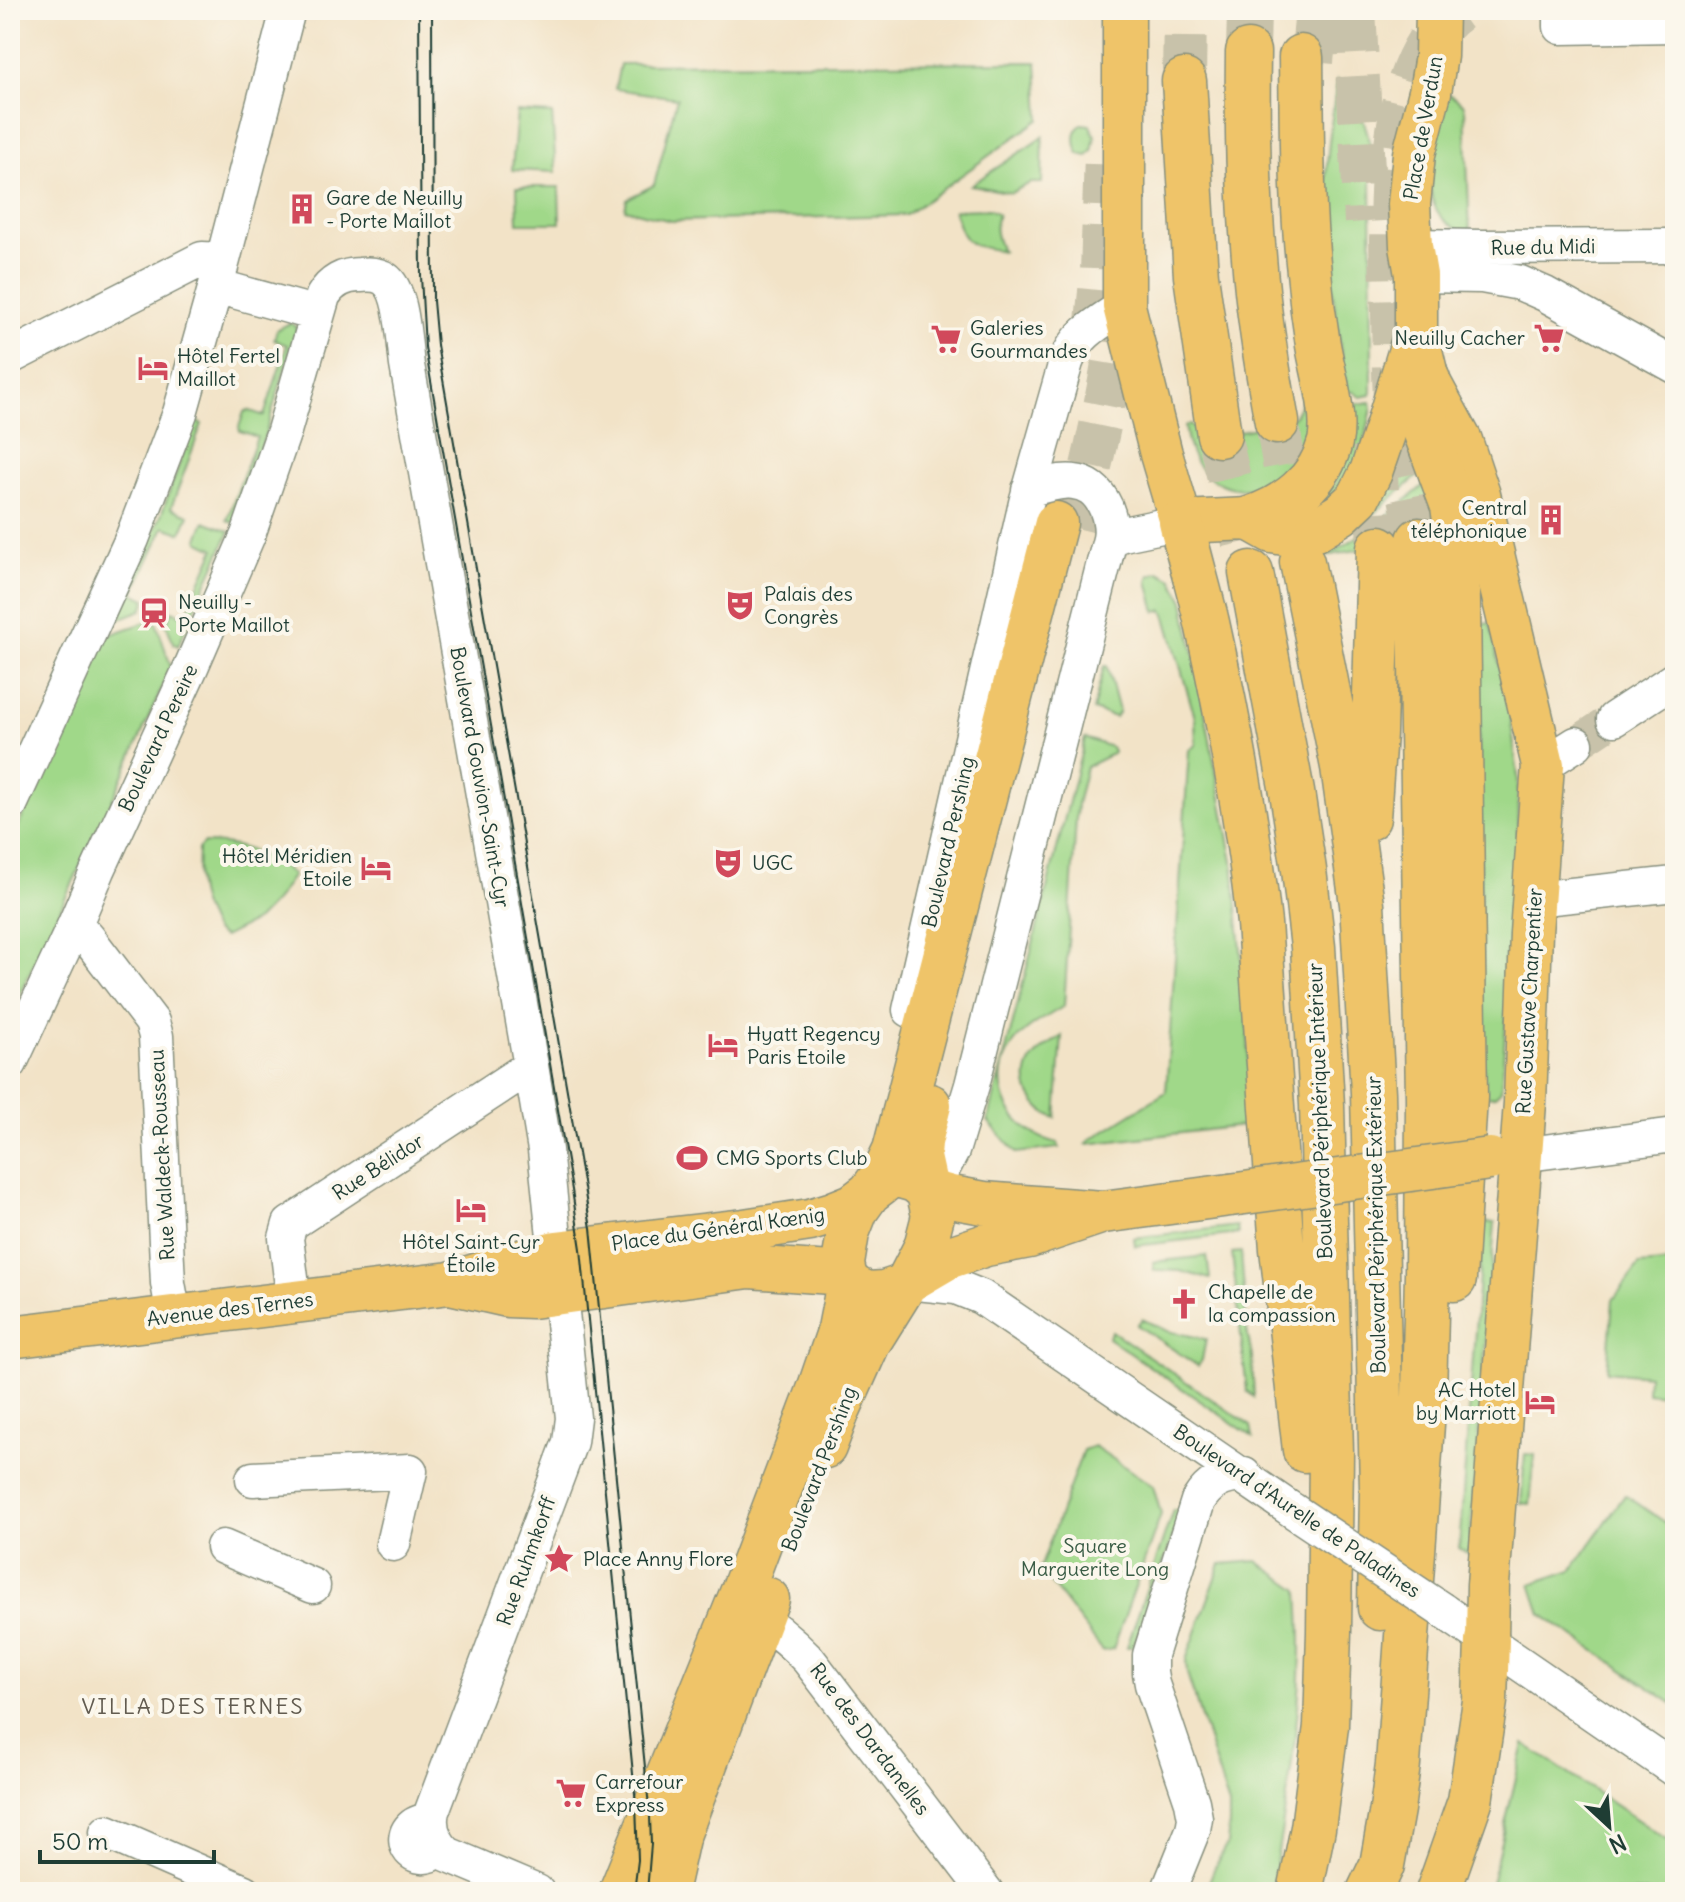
<svg xmlns="http://www.w3.org/2000/svg" width="1685" height="1902" font-family="Delius,sans-serif">
	<rect width="100%" height="100%" fill="#fbf7ec"/>
	<filter id="ink" filterUnits="userSpaceOnUse"><feTurbulence type="fractalNoise" baseFrequency=".0125" numOctaves="2"/><feDisplacementMap in="SourceGraphic" scale="16" xChannelSelector="R" yChannelSelector="G"/><feConvolveMatrix kernelMatrix="1 2 1 2 8 2 1 2 1" color-interpolation-filters="sRGB"/></filter>
	<filter id="wash" filterUnits="userSpaceOnUse"><feTurbulence type="fractalNoise" baseFrequency=".006" numOctaves="4" result="noise"/><feDisplacementMap in="SourceGraphic" scale="32" xChannelSelector="R" yChannelSelector="G"/><feGaussianBlur stdDeviation="1.8" result="paint"/><feColorMatrix in="noise" values="0 0 0 0 0 0 0 0 0 0 0 0 0 0 0 0 0 1.4 0 .05"/><feComposite in="paint" operator="in"/></filter>
	<g filter="url(#wash)">
		<rect width="100%" height="100%" fill="#f2e3c7"/>
		<path fill="#a0d889" stroke="#608a5e" stroke-width="2" d="M1037,62L1040,119L906,215L671,221L625,209L627,199L654,185L677,98L615,89L620,64Z
			M1337,80C1357,103 1366,119 1371,150L1372,392L1371,395L1360,397L1354,392H1347C1338,333 1329,274 1326,215C1324,170 1331,124 1337,80Z
			M1446,92L1463,104L1465,109L1470,235C1422,219 1428,182 1436,141C1439,125 1443,108 1446,92Z
			M517,112L552,114L556,172L512,170Z
			M1081,124L1090,125L1095,136L1092,152L1087,156L1079,154C1074,144 1073,132 1081,124Z
			M1043,137L1042,183H1030L1011,193L971,185Z
			M517,187H559L560,223H518Z
			M989,209L998,214C993,227 996,238 1002,251C968,245 963,245 954,210Z
			M291,323L297,328L265,435L233,523L227,520L257,437L240,431L239,427L244,412L248,410L264,416L287,345L274,340L277,329Z
			M1302,400H1306C1309,415 1314,435 1307,449C1286,494 1224,505 1196,462C1189,451 1187,439 1185,426L1190,425L1200,433L1214,436L1282,423L1294,416Z
			M1371,402L1372,408L1362,453L1329,505L1324,498L1335,483L1350,412L1357,404Z
			M195,421L202,424L171,508L189,515L181,533L164,527L133,593L146,599L142,610L119,619L116,617L160,518Z
			M1402,446L1411,450L1425,470L1371,516L1337,538Z
			M1430,480L1441,532L1323,557C1363,537 1396,509 1430,480Z
			M207,522L230,531L178,646L174,644L166,624L172,611L185,616L215,549L200,542L198,539L204,523Z
			M1159,572L1172,579L1184,601L1233,862L1248,1029L1250,1125L1087,1144L1090,1140L1166,1092L1189,750L1196,745L1195,718L1166,617L1163,610L1156,612L1148,581L1150,575Z
			M155,619L171,667L116,792L10,1014V844L106,636Z
			M1490,623L1510,714L1518,777L1517,866L1501,1090L1495,1096L1483,1097L1477,625Z
			M1104,666H1107L1119,711L1115,717L1093,710Z
			M1085,738L1111,747L1114,753L1086,767L1077,804L1064,1006C1047,1017 1026,1027 1014,1043C984,1084 1011,1133 1058,1143L1059,1148L1016,1153L988,1121Z
			M204,843C238,843 267,852 293,875L276,900L257,920L224,937C214,933 212,927 208,918C195,892 197,878 198,849Z
			M1062,1036L1056,1118C1034,1110 1018,1084 1032,1060C1038,1050 1052,1043 1062,1036Z
			M1483,1222L1495,1223L1469,1554L1459,1548Z
			M1237,1226L1238,1234L1135,1246L1134,1238Z
			M1241,1252L1247,1330L1252,1357L1254,1397L1247,1391L1232,1253Z
			M1207,1256L1210,1279L1180,1271L1154,1270L1153,1262Z
			M1675,1262V1396L1647,1393L1648,1375L1607,1371L1613,1300L1639,1265Z
			M1142,1319L1167,1331L1206,1339L1202,1360L1198,1366L1137,1325Z
			M1112,1331L1251,1426L1253,1437L1108,1338Z
			M1094,1446L1153,1486L1161,1514L1113,1649L1103,1651L1040,1569L1083,1450Z
			M1525,1454L1535,1455L1530,1504L1521,1503Z
			M1625,1495L1675,1529V1705L1541,1614L1531,1584L1572,1570Z
			M1173,1510H1181L1178,1522L1133,1647H1127Z
			M1257,1561L1299,1590C1300,1609 1301,1627 1301,1646C1300,1728 1285,1812 1271,1892H1205L1217,1862L1227,1844L1229,1824V1806L1187,1673L1186,1660L1221,1564Z
			M1524,1744L1675,1845V1892H1489Z"/>
	</g>
	<g filter="url(#ink)">
		<g fill="none" stroke-linecap="round" stroke-linejoin="round">
			<path stroke="#c8c2aa" stroke-width="34" stroke-dasharray="34 17" stroke-linecap="butt" d="M1576,744L1614,719"/>
			<path stroke="#c8c2aa" stroke-width="42" stroke-dasharray="42 21" stroke-linecap="butt" d="M1095,332L1101,272L1105,155
				M1076,528C1095,452 1113,376 1121,298"/>
			<path stroke="#c8c2aa" stroke-width="44" stroke-dasharray="44 22" stroke-linecap="butt" d="M1354,10L1366,222
				M1248,52L1249,10
				M1312,62L1317,10
				M1184,81L1185,10
				M1277,422L1296,532
				M1219,435L1251,573
				M1375,446L1379,548
				M1419,540C1411,500 1401,460 1397,420C1393,386 1394,350 1393,316C1391,230 1379,66 1458,10"/>
			<g stroke="#88907e" stroke-width="37">
				<path id="minor" d="M1561,10V27L1675,25
					M1411,246L1482,247L1675,246
					M1416,275L1482,276L1520,283L1545,294L1675,366
					M216,286L317,314
					M10,357L202,259L223,260
					M1110,539L1123,534L1181,522
					M1614,719L1675,679
					M1543,765L1576,744
					M10,805L132,539L180,413L223,260L288,10
					M1534,899L1675,884
					M75,924L88,938L152,1022L156,1036L168,1283L174,1316
					M910,1010L1026,503L1066,362C1076,334 1100,322 1124,306
					M10,1063L75,924L98,870L191,667L248,535L284,431L323,296C331,282 344,275 360,275C369,274 378,274 385,279C403,291 404,344 407,365L531,1066L545,1150L573,1418L570,1442L432,1811C428,1828 434,1842 447,1854L537,1892
					M1520,1155L1675,1135
					M926,1190L943,1168L952,1151L972,1085L1110,539C1112,528 1110,518 1106,508C1090,472 1059,480 1029,490
					M907,1282L956,1287L981,1297L1292,1510
					M294,1302L286,1238L290,1224L531,1066
					M253,1479L410,1471L393,1544
					M223,1547L313,1586
					M740,1606C766,1621 788,1638 808,1659L986,1892
					M1442,1610L1675,1770
					M430,1821C390,1821 405,1875 441,1849
					M107,1832L244,1892
					M1168,1892L1193,1830L1195,1818L1192,1802L1152,1684L1150,1673V1655L1198,1501C1209,1483 1222,1476 1244,1475"/>
			</g>
			<g stroke="#88907e" stroke-width="45">
				<path id="major" d="M1124,10V306L1161,454L1181,522L1249,519L1272,532L1291,535L1315,530L1341,514L1358,498L1371,472L1387,425L1416,330
					M1437,10L1436,56L1430,92L1414,154L1409,204L1411,246L1416,275V330L1428,380L1461,441L1479,495L1543,765L1531,933L1525,1103L1488,1585L1487,1640
					M450,1283L508,1296L532,1297L749,1267L831,1273L846,1279L856,1288L868,1293L884,1292L899,1287L950,1257L986,1245L1029,1237L1103,1212L1230,1195
					M10,1337L450,1283L527,1259L556,1252L744,1230L810,1220L833,1213L853,1205L890,1177H901L915,1181L926,1190L951,1197L984,1203L1103,1212
					M825,1447L839,1410L869,1343L907,1282L925,1247L933,1216L920,1157L921,1142L930,1105
					M620,1892L744,1586L817,1393L839,1329L845,1298L846,1279L843,1264L848,1233L857,1210L882,1175L894,1150L1056,523
					M666,1892L678,1838L768,1599"/>
			</g>
			<g stroke="#88907e" stroke-width="47">
				<path id="highway" d="M1248,52C1247,121 1248,189 1254,257C1258,312 1267,368 1277,422
					M1184,81L1196,276L1219,435
					M1428,380L1426,433L1453,506L1457,535L1465,1097L1454,1279
					M1249,519C1286,507 1320,482 1330,442C1336,414 1323,374 1318,345C1314,321 1311,297 1309,272C1301,201 1302,129 1301,57
					M1181,522C1189,556 1199,589 1207,623C1229,722 1248,822 1259,923L1282,1249L1305,1450
					M1302,562L1343,767L1362,904L1373,1093L1382,1489L1380,1608
					M1251,573L1292,792L1304,870L1313,947L1322,1105L1331,1453L1329,1632L1326,1726L1313,1828L1300,1892
					M1368,818L1374,733L1379,548
					M1369,1892L1382,1865L1392,1809L1398,1764L1424,1396L1427,1274L1428,1100L1419,540
					M1438,1892L1470,1801L1485,1701L1487,1640"/>
			</g>
			<use href="#minor" stroke="#fff" stroke-width="34"/>
			<use href="#major" stroke="#efc469" stroke-width="42"/>
			<use href="#highway" stroke="#efc469" stroke-width="44"/>
			<path stroke="#1f3d34" stroke-width="2" d="M419,10L421,276L425,347L572,1190L581,1249L636,1804L638,1860L634,1892
				M432,10L433,301L437,345L591,1228L650,1817L651,1844L647,1892"/>
			<g stroke="#88907e" stroke-width="37" stroke-linecap="butt">
				<path id="minor-bridge" d="M1292,1510L1442,1610"/>
			</g>
			<g stroke="#88907e" stroke-width="45" stroke-linecap="butt">
				<path id="major-bridge" d="M1230,1195L1490,1159"/>
			</g>
			<use href="#minor-bridge" stroke="#fff" stroke-width="34"/>
			<use href="#major-bridge" stroke="#efc469" stroke-width="42"/>
		</g>
	</g>
	<defs>
		<g id="building-bare" transform="scale(2.4)"><path d="M-4-6H4V6H1V3H-1V6H-4ZM-2.5-4.3h1.7v1.8h-1.7ZM.8-4.3h1.7v1.8H.8ZM-2.5-1h1.7V.8h-1.7ZM.8-1h1.7V.8H.8Z" fill="#d1495b" stroke="#fbf7ec" stroke-width="2.5" paint-order="stroke"/></g>
		<g id="supermarket-bare" transform="scale(2.4)"><path d="M-6-5.5h2.5l.6 2H6L4.5 2H-2.5L-4.4-4H-6ZM-1.5 3.2a1.3 1.3 0 1 0 .1 0ZM3 3.2a1.3 1.3 0 1 0 .1 0Z" fill="#d1495b" stroke="#fbf7ec" stroke-width="2.5" paint-order="stroke"/></g>
		<g id="hotel-bare" transform="scale(2.4)"><path d="M-6-4.5h1.5V1H6V5H4.5V3h-9V5H-6ZM-4 0a1.8 1.8 0 1 1 3.6 0ZM.5 0V-2.5h3Q6-2.5 6 0Z" fill="#d1495b" stroke="#fbf7ec" stroke-width="2.5" paint-order="stroke"/></g>
		<g id="theatre-bare" transform="scale(2.4)"><path d="M-5-5.5Q0-4 5-5.5V0Q5 5 0 6Q-5 5-5 0ZM-3.3-2.5H-1v1.5H-3.3ZM1-2.5H3.3v1.5H1ZM-2.8 1Q0 5.5 2.8 1Z" fill="#d1495b" stroke="#fbf7ec" stroke-width="2.5" paint-order="stroke"/></g>
		<g id="station-bare" transform="scale(2.4)"><path d="M-3-6H3Q5-6 5-4V2Q5 4 3 4L4.5 6H3L1.5 4h-3L-3 6H-4.5L-3 4Q-5 4-5 2V-4Q-5-6-3-6ZM-3.5-4v3h7v-3ZM-3.5 1v1.5H-2V1ZM2 1v1.5H3.5V1Z" fill="#d1495b" stroke="#fbf7ec" stroke-width="2.5" paint-order="stroke"/></g>
		<g id="stadium-bare" transform="scale(2.4)"><path d="M0-5a6.5 5 0 1 0 0 10a6.5 5 0 1 0 0-10ZM-3.5-1.8h7v3.6h-7Z" fill="#d1495b" stroke="#fbf7ec" stroke-width="2.5" paint-order="stroke"/></g>
		<g id="church-bare" transform="scale(2.4)"><path d="M-1.2-6h2.4v3.5h3.3v2.4h-3.3V6h-2.4V-.1h-3.3v-2.4h3.3Z" fill="#d1495b" stroke="#fbf7ec" stroke-width="2.5" paint-order="stroke"/></g>
		<g id="sight-bare" transform="scale(2.4)"><path d="M0-6L1.8-2.2L6-1.7L2.9 1.2L3.7 5.4L0 3.3L-3.7 5.4L-2.9 1.2L-6-1.7L-1.8-2.2Z" fill="#d1495b" stroke="#fbf7ec" stroke-width="2.5" paint-order="stroke"/></g>
	</defs>
	<g fill-rule="evenodd">
		<use href="#building-bare" x="302" y="209"/>
		<use href="#supermarket-bare" x="1549" y="338"/>
		<use href="#supermarket-bare" x="946" y="339"/>
		<use href="#hotel-bare" x="153" y="368"/>
		<use href="#building-bare" x="1551" y="520"/>
		<use href="#theatre-bare" x="740" y="605"/>
		<use href="#station-bare" x="154" y="613"/>
		<use href="#theatre-bare" x="728" y="863"/>
		<use href="#hotel-bare" x="376" y="868"/>
		<use href="#hotel-bare" x="723" y="1045"/>
		<use href="#stadium-bare" x="692" y="1158"/>
		<use href="#hotel-bare" x="471" y="1210"/>
		<use href="#church-bare" x="1184" y="1304"/>
		<use href="#hotel-bare" x="1540" y="1402"/>
		<use href="#sight-bare" x="559" y="1559"/>
		<use href="#supermarket-bare" x="571" y="1793"/>
	</g>
	<g text-anchor="middle" stroke-width="8" stroke-linejoin="round" paint-order="stroke">
		<g font-size="20" fill="#1f3d34" stroke="#fbf7ec">
			<text transform="translate(1423 128) rotate(-80)" y="7">Place de Verdun</text>
			<text transform="translate(1543 247) rotate(-1)" y="7">Rue du Midi</text>
			<text transform="translate(158 738) rotate(-65)" y="7">Boulevard Pereire</text>
			<text transform="translate(480 777) rotate(80)" y="7">Boulevard Gouvion-Saint-Cyr</text>
			<text transform="translate(948 842) rotate(-77)" y="7">Boulevard Pershing</text>
			<text transform="translate(1529 1001) rotate(-87)" y="7">Rue Gustave Charpentier</text>
			<text transform="translate(1320 1111) rotate(-92)" y="7">Boulevard Périphérique Intérieur</text>
			<text transform="translate(162 1155) rotate(-93)" y="7">Rue Waldeck-Rousseau</text>
			<text transform="translate(378 1167) rotate(-33)" y="7">Rue Bélidor</text>
			<text transform="translate(1376 1225) rotate(-91)" y="7">Boulevard Périphérique Extérieur</text>
			<text transform="translate(718 1229) rotate(-8)" y="7">Place du Général Kœnig</text>
			<text transform="translate(230 1309) rotate(-7)" y="7">Avenue des Ternes</text>
			<text transform="translate(819 1469) rotate(-69)" y="7">Boulevard Pershing</text>
			<text transform="translate(1297 1511) rotate(34)" y="7">Boulevard d'Aurelle de Paladines</text>
			<text transform="translate(526 1561) rotate(-70)" y="7">Rue Ruhmkorff</text>
			<text transform="translate(870 1739) rotate(53)" y="7">Rue des Dardanelles</text>
		</g>
		<g font-size="20" fill="#1f3d34" stroke="#fbf7ec" text-anchor="start">
			<text x="326" y="205">Gare de Neuilly<tspan x="326" dy="23">- Porte Maillot</tspan></text>
			<text x="970" y="335">Galeries<tspan x="970" dy="23">Gourmandes</tspan></text>
			<text x="1525" y="345" text-anchor="end">Neuilly Cacher</text>
			<text x="177" y="363">Hôtel Fertel<tspan x="177" dy="23">Maillot</tspan></text>
			<text x="1527" y="515" text-anchor="end">Central<tspan x="1527" dy="23">téléphonique</tspan></text>
			<text x="764" y="601">Palais des<tspan x="764" dy="23">Congrès</tspan></text>
			<text x="178" y="609">Neuilly -<tspan x="178" dy="23">Porte Maillot</tspan></text>
			<text x="352" y="863" text-anchor="end">Hôtel Méridien<tspan x="352" dy="23">Etoile</tspan></text>
			<text x="752" y="870">UGC</text>
			<text x="747" y="1041">Hyatt Regency<tspan x="747" dy="23">Paris Etoile</tspan></text>
			<text x="716" y="1165">CMG Sports Club</text>
			<text x="471" y="1249" text-anchor="middle">Hôtel Saint-Cyr<tspan x="471" dy="23">Étoile</tspan></text>
			<text x="1208" y="1299">Chapelle de<tspan x="1208" dy="23">la compassion</tspan></text>
			<text x="1516" y="1397" text-anchor="end">AC Hotel<tspan x="1516" dy="23">by Marriott</tspan></text>
			<text x="583" y="1566">Place Anny Flore</text>
			<text x="595" y="1789">Carrefour<tspan x="595" dy="23">Express</tspan></text>
		</g>
		<g font-size="20" fill="#395c45" stroke="#fbf7ec">
			<text x="1095" y="1553">Square<tspan x="1095" dy="23">Marguerite Long</tspan></text>
		</g>
		<g font-size="22" letter-spacing="2" fill="#625c50" stroke="#fbf7ec">
			<text x="193" y="1714">VILLA DES TERNES</text>
		</g>
	</g>
	<rect width="1685" height="1902" fill="none" stroke="#fbf7ec" stroke-width="40"/>
	<g transform="translate(1609 1826) rotate(154)" stroke="#fbf7ec" stroke-width="6" paint-order="stroke">
	<path d="M0-6L14 30L0 20L-14 30Z" fill="#1f3d34"/>
	<text y="-12" font-size="22" font-weight="bold" text-anchor="middle" fill="#1f3d34">N</text>
	</g>
	<path d="M40 1850v12h174v-12" fill="none" stroke="#1f3d34" stroke-width="4"/>
	<text x="52" y="1850" font-size="24" fill="#1f3d34" stroke="#fbf7ec" stroke-width="6" paint-order="stroke">50 m</text>
</svg>
